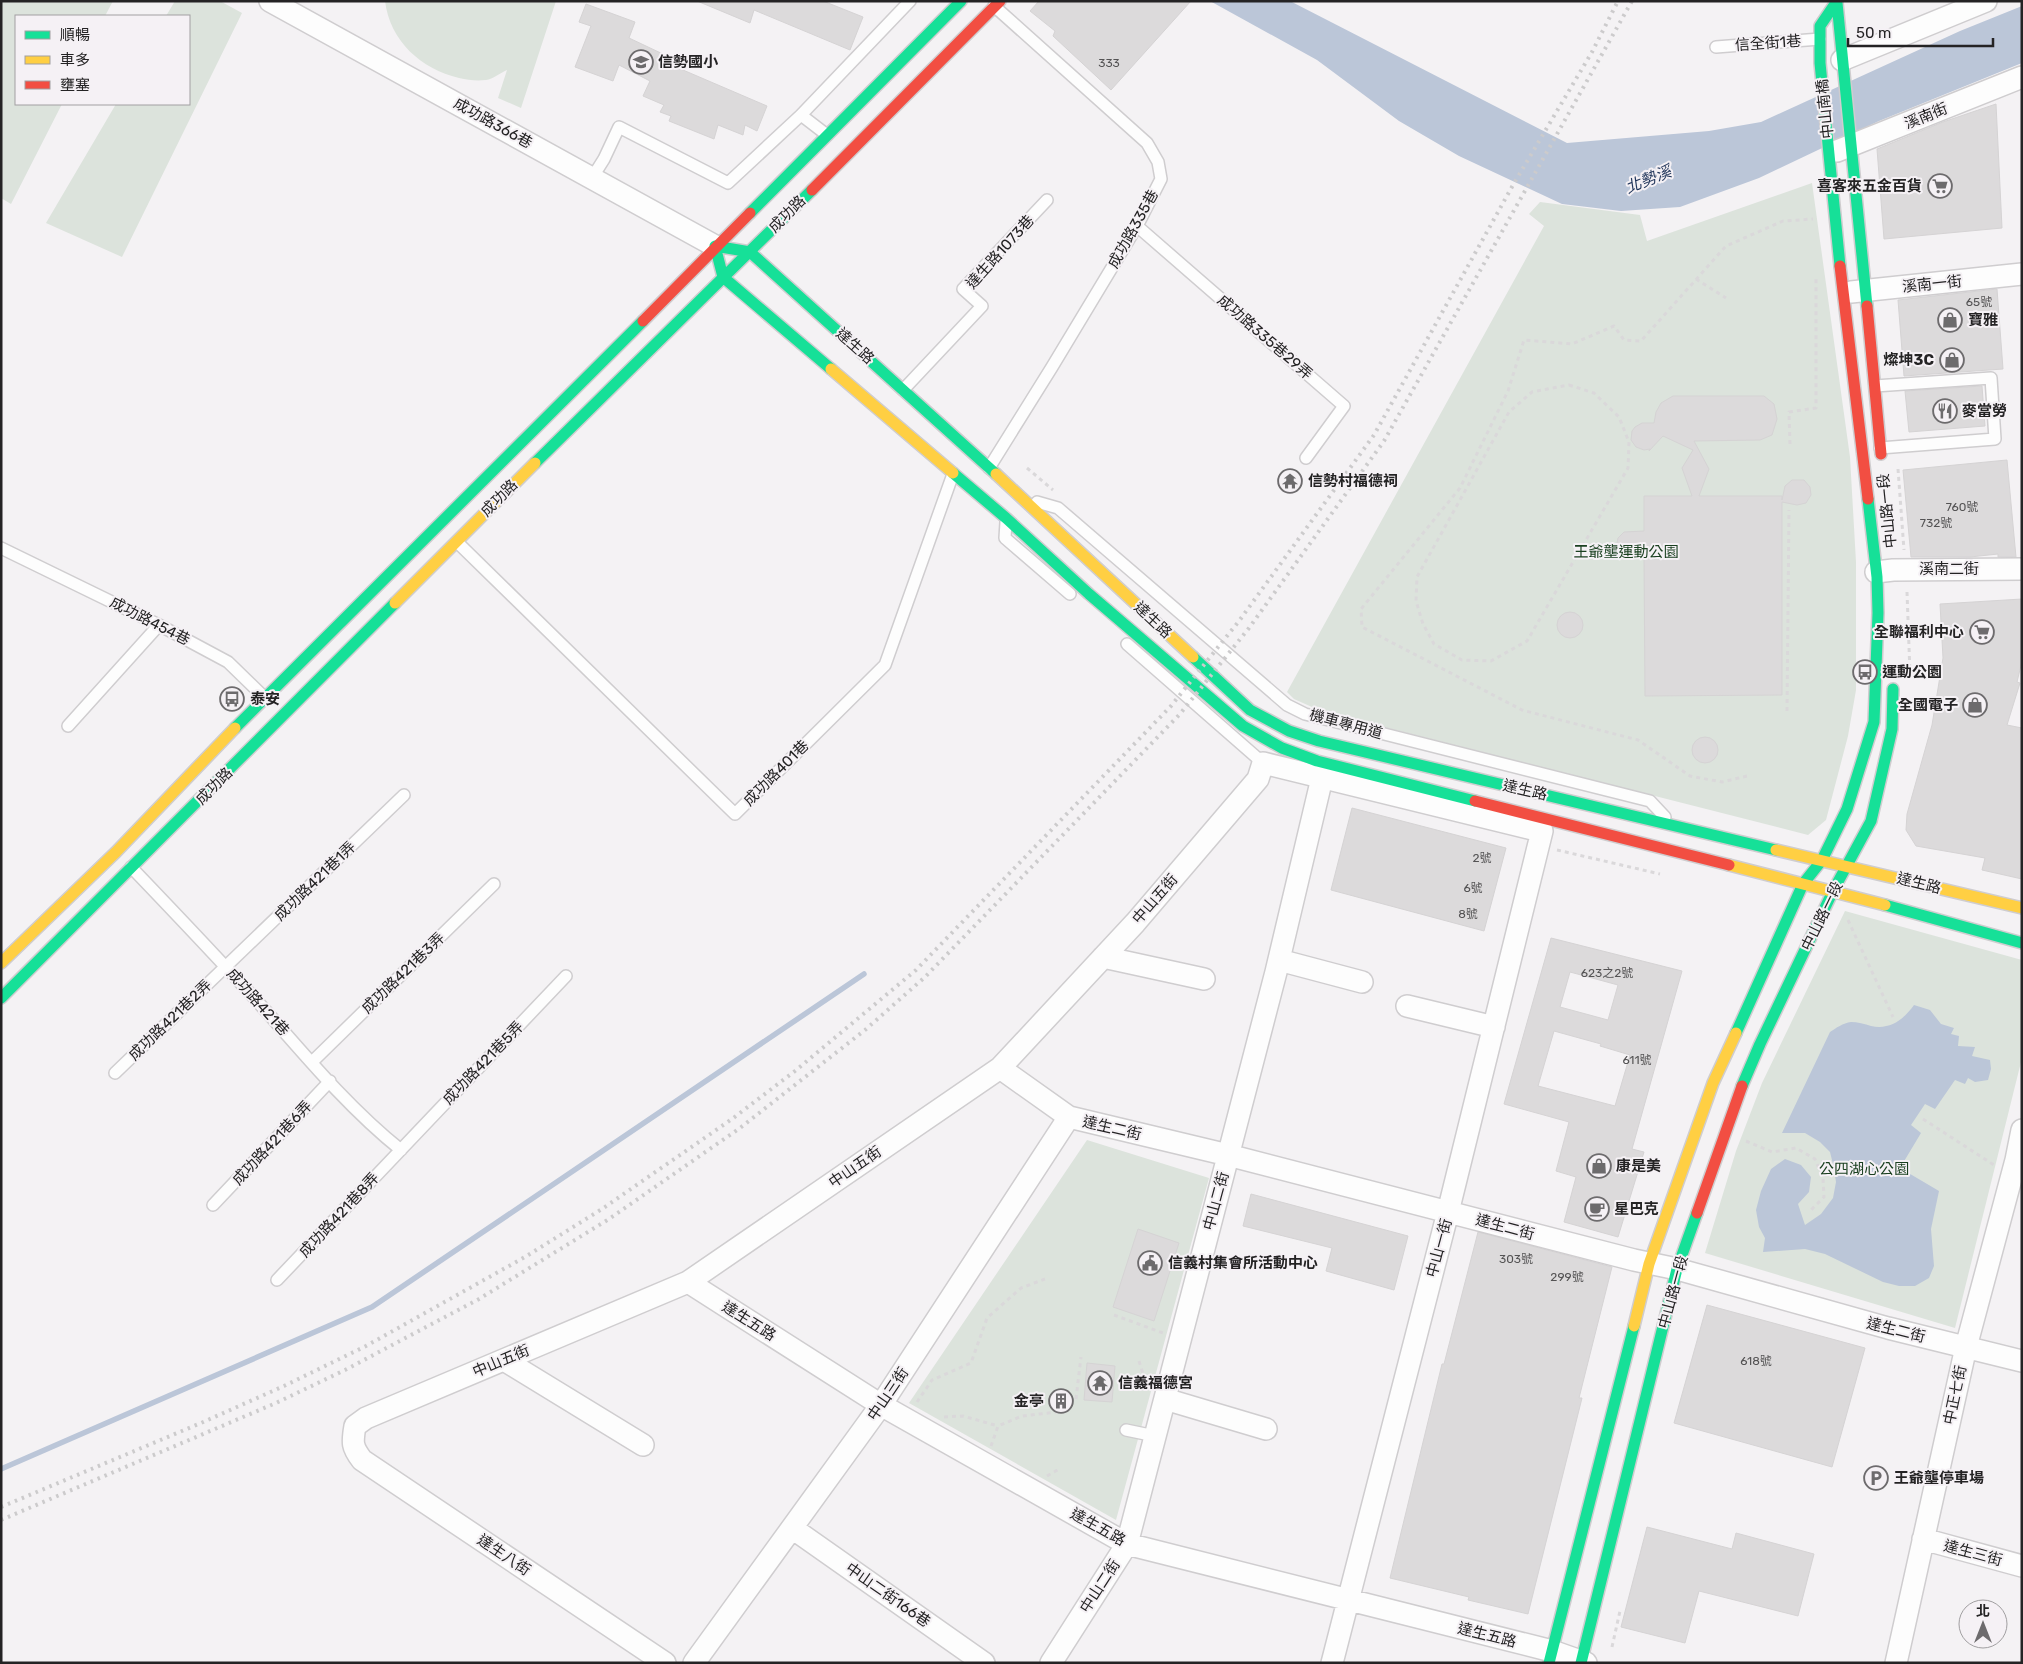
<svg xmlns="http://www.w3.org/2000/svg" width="2023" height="1664" font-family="Rubik,'Noto Sans TC',sans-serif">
	<rect width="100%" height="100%" fill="#f4f2f4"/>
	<path fill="#dce3dc" d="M1,1H113L105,16H16V104H62L11,204L1,198Z
		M175,1H220L242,13L122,257L46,223L116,104H189V16H166Z
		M385,1H556L521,108L498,98L507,70C500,73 493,79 486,80C476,81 468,80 459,78C421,69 390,41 385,1Z
		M1812,183L1850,457L1856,562V690L1848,736L1826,820L1808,835L1321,711L1294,699L1287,692L1544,226L1529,214L1540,202L1640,215L1647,241Z
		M1845,911L2022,960V1058L1955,1328L1705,1253L1736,1151L1762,1083Z
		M1087,1140L1209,1178L1116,1520L909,1403Z"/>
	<path fill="#bbc6d8" d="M1210,1H1290L1567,143L1709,131L1761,122L1960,31L2022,6V63L1879,121L1759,178L1680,207L1621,211L1562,204L1459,156L1399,121L1317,60Z
		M1914,1005L1930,1010L1941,1024L1954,1028L1951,1034L1959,1036L1958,1046L1975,1047L1972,1056L1990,1060L1991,1069L1988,1080L1975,1082L1968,1078L1965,1084L1955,1080L1935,1109L1925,1104L1911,1125L1921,1133L1900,1168L1939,1191L1931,1229L1934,1266L1929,1278L1915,1286H1899L1883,1282L1825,1254L1805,1249L1763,1252L1765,1238L1759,1227L1756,1210L1761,1191L1771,1169L1785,1159L1801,1165L1811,1177L1809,1192L1798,1204L1805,1225L1821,1214L1833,1198L1836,1182L1833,1164L1830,1152L1820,1142L1805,1133H1782L1830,1032C1836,1028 1843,1023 1851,1022C1857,1022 1865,1024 1871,1026C1890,1030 1903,1020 1914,1005Z"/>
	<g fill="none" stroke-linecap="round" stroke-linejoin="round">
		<path stroke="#bbc6d8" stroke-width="5.5" d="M1,1469L372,1307L864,974"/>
	</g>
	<path fill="#dcdadb" stroke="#d5d3d4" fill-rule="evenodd" d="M697,1H823L863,17L850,50L754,10L750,23Z
		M1039,1H1191L1111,90L1053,36L1055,31L1030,11Z
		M586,4L635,22L629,38L665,55L662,61L767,106L757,131L745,125L743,135L718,125L714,139L669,121L671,116L660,112L664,105L643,96L650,81L619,65L613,81L575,67L591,26L579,22Z
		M1996,104L2002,228L1884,239L1877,149L1943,122Z
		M1997,289L2003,369L1904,376L1898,300Z
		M1982,386L1985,426L1909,432L1905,391Z
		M1673,396H1764L1774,404L1777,419L1772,435L1760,440L1694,441L1709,469L1699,496H1782V500L1785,486L1792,480H1804L1810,487L1811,495L1806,503L1797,505L1782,502V695L1645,696L1644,555L1625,557L1619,551L1617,543L1618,538L1624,532L1644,531V496H1692L1682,468L1693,450L1663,436L1649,451L1650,449L1644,450L1636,447L1631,440L1632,431L1635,427L1642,423H1654L1656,412L1661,403Z
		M2007,460L2016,557H1998V554L1970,557H1911L1903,470Z
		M2022,599V661L2017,682L2020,683L2007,725L2022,728V879L1982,870L1985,858L1916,846L1906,830L1907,814L1932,725L1943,658L1940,604Z
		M1557 625a13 13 0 1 1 26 0a13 13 0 1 1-26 0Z
		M1692 750a13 13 0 1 1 26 0a13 13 0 1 1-26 0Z
		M1352,808L1506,848L1484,931L1331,890Z
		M1551,938L1682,971L1632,1149L1644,1152L1618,1237L1564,1222L1576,1177L1556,1171L1569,1122L1504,1104ZM1570,972L1618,985L1608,1020L1560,1007ZM1554,1031L1601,1044L1600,1046L1630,1055L1615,1106L1538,1086Z
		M1251,1194L1408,1236L1394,1290L1326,1271L1332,1248L1243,1226Z
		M1138,1229L1179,1243L1154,1321L1113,1307Z
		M1478,1232L1612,1267L1579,1398H1582L1528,1614L1468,1600L1469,1597L1390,1578L1442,1364H1444Z
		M1707,1305L1865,1348L1832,1467L1674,1423Z
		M1087,1363L1115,1366L1112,1402L1084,1400Z
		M1647,1527L1732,1549L1736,1533L1814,1554L1798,1616L1699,1591L1685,1643L1621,1627Z"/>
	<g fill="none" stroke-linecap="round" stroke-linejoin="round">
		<g stroke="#cfcdcf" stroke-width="14">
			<path id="lane" d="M1716,47L1820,39
				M801,115L827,135
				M592,178L604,159L619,127L728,183L801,115L910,1
				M1137,226L1344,406L1306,458
				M1875,386L1991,378L1995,439L1880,448
				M903,390L982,306L963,289L1047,200
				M989,468L1052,367L1137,226L1161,179L1158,162L1147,143L994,6
				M1037,502L1058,508L1287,705L1305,714L1650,801L1665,817
				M1006,522L1005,538L1070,594
				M457,542L735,814L885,665L953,474
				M1,548L159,625L228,662L265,698
				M1127,644L1263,763
				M68,726L159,625
				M131,867C177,915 222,962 266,1011C308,1059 351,1110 401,1150
				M312,1062L494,884
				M115,1073L404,795
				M213,1205L330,1081
				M277,1280L566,976
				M1126,1430L1155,1436"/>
		</g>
		<g stroke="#cfcdcf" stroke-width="24">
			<path id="street" d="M270,1L715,246
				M1842,60L1986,1
				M1837,151L2022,77
				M1851,292L2022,274
				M1876,572L1893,570L2022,569
				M1103,957L1204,979
				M1279,960L1362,982
				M1407,1006L1494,1027
				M1000,1068L1069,1117L1228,1155L1634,1260L1677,1269L1888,1328L2022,1361
				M688,1282L881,1405L1127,1544L1552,1651L1586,1663
				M504,1360L643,1445
				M1165,1399L1266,1429
				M792,1528L984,1663
				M1923,1539L2022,1566
				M665,1663L362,1460C352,1447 352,1443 355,1426L366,1418L688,1282L1000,1068L1135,923L1258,779L1263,763L1541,831
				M694,1663L881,1405L1069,1117
				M1051,1663L1127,1544L1276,972L1322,778
				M1332,1663L1448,1212L1542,831
				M1896,1663L1966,1347L2016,1160L2022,1130"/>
		</g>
		<g stroke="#cfcdcf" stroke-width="14">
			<path id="fast" d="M1837,1L1820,26V63L1840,266
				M1837,3L1867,306
				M750,213L961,1
				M831,369L723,277L715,246L750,252L996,474
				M535,463L812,190
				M953,473L1006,518L1089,594L1243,726L1282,748L1317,761L1475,801
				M1193,657L1250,710L1289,731L1319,741L1776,850
				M235,728L643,321
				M1885,905L2022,943
				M1,998L395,603
				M1736,1033L1803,884L1822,860L1847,809L1874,722L1878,613L1877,577L1868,499
				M1742,1086L1760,1044L1833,891L1871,821L1892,729L1893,689
				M1549,1663L1634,1326
				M1581,1663L1677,1269L1697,1213"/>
		</g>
		<g stroke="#cfcdcf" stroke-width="14">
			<path id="slow" d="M831,369L953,473
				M996,474L1193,657
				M395,603L535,463
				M1776,850L2022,908
				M1729,865L1885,905
				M1,963L116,852L235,728
				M1634,1326L1649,1264L1713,1083L1736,1033"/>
		</g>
		<g stroke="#cfcdcf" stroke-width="14">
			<path id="jam" d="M812,190L1000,1
				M1840,266L1868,499
				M1867,306L1881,454
				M643,321L750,213
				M1475,801L1729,865
				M1697,1213L1742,1086"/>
		</g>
		<path stroke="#dad8da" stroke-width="3" stroke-dasharray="4 4" stroke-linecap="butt" d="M1696,279L1726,298
			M1569,385L1594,393L1619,417L1629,442L1628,468L1527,641L1491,661L1462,660L1434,644L1423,624L1416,601L1417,577L1509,412L1532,392Z
			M1790,444L1789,412L1816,408V277
			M1027,468L1053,490
			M1898,469L1904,550
			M1907,592L1910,674
			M1787,711L1789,510
			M1747,776L1722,782L1690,776L1638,740L1522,710L1362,627L1361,609L1460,488L1508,391L1524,340L1572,344L1614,326L1624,340L1641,341L1726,246L1783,221L1813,219
			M1557,850L1660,874
			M1848,920L1893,1017
			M1923,1119L1994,1165
			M1746,1141L1772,1152L1796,1148L1815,1159L1823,1178L1824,1197L1811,1210
			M1114,1315L1163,1333
			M1139,1361L1147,1387
			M1076,1399L1081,1357
			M917,1402L932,1380L971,1363L987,1318L1021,1288L1045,1279
			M944,1417L963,1416L998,1426
			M991,1446L998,1426L1022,1416L1066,1411
			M1047,1476L1059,1469
			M1612,1647L1620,1611"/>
		<use href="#lane" stroke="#fdfdfd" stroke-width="11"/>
		<use href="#street" stroke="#fdfdfd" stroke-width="21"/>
		<use href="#fast" stroke="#16e098" stroke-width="11"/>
		<use href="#slow" stroke="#ffcf43" stroke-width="11"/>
		<use href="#jam" stroke="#f24e42" stroke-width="11"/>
		<path stroke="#cccbcc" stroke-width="4" stroke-dasharray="2.5 5" stroke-linecap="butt" d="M1,1507L201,1423L284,1386L366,1346L525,1257L602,1209L732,1119L795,1071L916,970L1171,706L1239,621L1374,435L1513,185L1592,52L1618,1
			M1,1520L276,1403L345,1370L479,1299L609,1219L740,1128L865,1030L925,977L1180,714L1249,628L1384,441L1632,1"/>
	</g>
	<defs>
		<g id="school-ring" transform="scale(1.25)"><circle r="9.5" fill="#f5f1f5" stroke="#6d6b6d" stroke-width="1.5"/><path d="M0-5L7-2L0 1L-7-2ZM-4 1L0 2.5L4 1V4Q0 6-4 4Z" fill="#6d6b6d"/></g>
		<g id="supermarket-ring" transform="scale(1.25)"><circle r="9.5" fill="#f5f1f5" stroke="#6d6b6d" stroke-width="1.5"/><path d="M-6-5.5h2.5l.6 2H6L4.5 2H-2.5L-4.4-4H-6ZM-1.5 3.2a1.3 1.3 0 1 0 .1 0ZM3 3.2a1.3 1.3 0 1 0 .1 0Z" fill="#6d6b6d"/></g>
		<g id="shop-ring" transform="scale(1.25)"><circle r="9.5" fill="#f5f1f5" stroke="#6d6b6d" stroke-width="1.5"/><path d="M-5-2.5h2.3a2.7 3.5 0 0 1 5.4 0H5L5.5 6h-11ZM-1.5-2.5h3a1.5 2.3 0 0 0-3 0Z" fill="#6d6b6d"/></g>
		<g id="restaurant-ring" transform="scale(1.25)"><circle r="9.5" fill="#f5f1f5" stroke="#6d6b6d" stroke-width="1.5"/><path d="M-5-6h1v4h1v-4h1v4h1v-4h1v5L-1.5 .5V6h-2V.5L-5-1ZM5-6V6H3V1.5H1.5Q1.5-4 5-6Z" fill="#6d6b6d"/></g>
		<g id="temple-ring" transform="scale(1.25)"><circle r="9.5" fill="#f5f1f5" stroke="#6d6b6d" stroke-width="1.5"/><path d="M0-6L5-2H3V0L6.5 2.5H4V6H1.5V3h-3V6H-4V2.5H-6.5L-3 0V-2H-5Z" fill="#6d6b6d"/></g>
		<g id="bus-ring" transform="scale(1.25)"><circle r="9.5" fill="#f5f1f5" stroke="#6d6b6d" stroke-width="1.5"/><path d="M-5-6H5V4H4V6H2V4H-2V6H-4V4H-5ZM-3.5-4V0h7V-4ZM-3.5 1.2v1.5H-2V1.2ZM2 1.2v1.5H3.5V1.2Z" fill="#6d6b6d"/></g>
		<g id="cafe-ring" transform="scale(1.25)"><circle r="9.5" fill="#f5f1f5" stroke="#6d6b6d" stroke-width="1.5"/><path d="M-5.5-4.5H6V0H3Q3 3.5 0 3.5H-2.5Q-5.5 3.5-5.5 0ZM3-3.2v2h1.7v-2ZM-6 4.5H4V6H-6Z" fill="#6d6b6d"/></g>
		<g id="civic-ring" transform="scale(1.25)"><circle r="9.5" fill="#f5f1f5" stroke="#6d6b6d" stroke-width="1.5"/><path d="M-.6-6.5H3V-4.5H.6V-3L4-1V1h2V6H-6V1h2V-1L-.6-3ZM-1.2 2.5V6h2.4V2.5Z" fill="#6d6b6d"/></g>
		<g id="building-ring" transform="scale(1.25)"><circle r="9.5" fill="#f5f1f5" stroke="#6d6b6d" stroke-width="1.5"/><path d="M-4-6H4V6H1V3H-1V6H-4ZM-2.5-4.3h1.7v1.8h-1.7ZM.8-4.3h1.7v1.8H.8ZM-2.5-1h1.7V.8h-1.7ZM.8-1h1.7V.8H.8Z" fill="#6d6b6d"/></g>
		<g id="parking-ring" transform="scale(1.25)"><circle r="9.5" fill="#f5f1f5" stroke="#6d6b6d" stroke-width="1.5"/><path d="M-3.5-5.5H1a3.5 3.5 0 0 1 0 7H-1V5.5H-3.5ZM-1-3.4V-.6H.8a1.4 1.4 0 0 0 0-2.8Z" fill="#6d6b6d"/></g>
	</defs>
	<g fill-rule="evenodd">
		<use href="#school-ring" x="641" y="62"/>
		<use href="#supermarket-ring" x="1940" y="186"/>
		<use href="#shop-ring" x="1950" y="320"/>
		<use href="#shop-ring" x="1952" y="360"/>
		<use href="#restaurant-ring" x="1945" y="411"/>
		<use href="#temple-ring" x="1290" y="481"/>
		<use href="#supermarket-ring" x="1982" y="632"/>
		<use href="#bus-ring" x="1865" y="672"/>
		<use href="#bus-ring" x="232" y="699"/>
		<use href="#shop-ring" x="1975" y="705"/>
		<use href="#shop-ring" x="1599" y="1166"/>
		<use href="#cafe-ring" x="1597" y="1209"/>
		<use href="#civic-ring" x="1150" y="1263"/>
		<use href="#temple-ring" x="1100" y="1383"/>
		<use href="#building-ring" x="1061" y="1401"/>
		<use href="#parking-ring" x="1876" y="1478"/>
	</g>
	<g text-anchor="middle" stroke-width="4" stroke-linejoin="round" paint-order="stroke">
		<g font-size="12" fill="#545354">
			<text x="1109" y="67">333</text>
			<text x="1979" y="306">65號</text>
			<text x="1962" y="511">760號</text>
			<text x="1936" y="527">732號</text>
			<text x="1482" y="862">2號</text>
			<text x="1473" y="892">6號</text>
			<text x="1468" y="918">8號</text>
			<text x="1607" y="977">623之2號</text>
			<text x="1637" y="1064">611號</text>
			<text x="1516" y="1263">303號</text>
			<text x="1567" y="1281">299號</text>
			<text x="1756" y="1365">618號</text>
		</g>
		<g font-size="15" fill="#242324" stroke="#f5f1f5">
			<text transform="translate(1768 43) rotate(-4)" y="5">信全街1巷</text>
			<text transform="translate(1825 109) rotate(-96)" y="5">中山南橋</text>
			<text transform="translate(1926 116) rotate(-22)" y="5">溪南街</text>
			<text transform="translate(493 123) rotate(29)" y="5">成功路366巷</text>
			<text transform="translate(787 214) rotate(-45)" y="5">成功路</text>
			<text transform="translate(1133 229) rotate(-61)" y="5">成功路335巷</text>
			<text transform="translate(1000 252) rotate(-48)" y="5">達生路1073巷</text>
			<text transform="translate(1932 284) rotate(-6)" y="5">溪南一街</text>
			<text transform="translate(1265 337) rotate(41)" y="5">成功路335巷29弄</text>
			<text transform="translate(855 346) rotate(42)" y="5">達生路</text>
			<text transform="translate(499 498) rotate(-45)" y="5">成功路</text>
			<text transform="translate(1887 511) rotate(-96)" y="5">中山路一段</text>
			<text x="1949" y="574">溪南二街</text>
			<text transform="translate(1153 620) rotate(43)" y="5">達生路</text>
			<text transform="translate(150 621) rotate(27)" y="5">成功路454巷</text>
			<text transform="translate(1346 724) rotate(15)" y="5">機車專用道</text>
			<text transform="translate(776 773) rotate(-45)" y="5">成功路401巷</text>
			<text transform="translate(214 786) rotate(-45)" y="5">成功路</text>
			<text transform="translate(1525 790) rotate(13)" y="5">達生路</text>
			<text transform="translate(315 881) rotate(-44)" y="5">成功路421巷1弄</text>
			<text transform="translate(1919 883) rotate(14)" y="5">達生路</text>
			<text transform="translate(1155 899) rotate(-49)" y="5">中山五街</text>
			<text transform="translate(1822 916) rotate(-64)" y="5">中山路一段</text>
			<text transform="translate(403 973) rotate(-44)" y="5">成功路421巷3弄</text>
			<text transform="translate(258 1002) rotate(48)" y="5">成功路421巷</text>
			<text transform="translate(170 1020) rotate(-44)" y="5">成功路421巷2弄</text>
			<text transform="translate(483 1063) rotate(-46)" y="5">成功路421巷5弄</text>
			<text transform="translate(1112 1128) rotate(13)" y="5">達生二街</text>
			<text transform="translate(272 1143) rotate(-47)" y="5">成功路421巷6弄</text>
			<text transform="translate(855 1167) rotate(-35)" y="5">中山五街</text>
			<text transform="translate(1216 1201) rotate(-75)" y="5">中山二街</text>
			<text transform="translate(339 1215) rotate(-47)" y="5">成功路421巷8弄</text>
			<text transform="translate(1505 1227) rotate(15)" y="5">達生二街</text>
			<text transform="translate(1439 1248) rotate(-75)" y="5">中山一街</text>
			<text transform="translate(1673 1292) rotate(-75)" y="5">中山路一段</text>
			<text transform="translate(749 1321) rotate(32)" y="5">達生五路</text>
			<text transform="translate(1896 1330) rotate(14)" y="5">達生二街</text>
			<text transform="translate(501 1361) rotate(-23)" y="5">中山五街</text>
			<text transform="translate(888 1394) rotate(-56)" y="5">中山三街</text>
			<text transform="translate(1955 1395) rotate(-78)" y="5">中正七街</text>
			<text transform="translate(1098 1527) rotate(29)" y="5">達生五路</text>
			<text transform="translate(1973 1553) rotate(15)" y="5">達生三街</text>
			<text transform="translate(504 1555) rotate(34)" y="5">達生八街</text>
			<text transform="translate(1100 1586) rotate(-57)" y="5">中山二街</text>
			<text transform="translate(888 1595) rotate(35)" y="5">中山二街166巷</text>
			<text transform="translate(1487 1635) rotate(14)" y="5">達生五路</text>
		</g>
		<g font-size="15" font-weight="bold" fill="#242324" stroke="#f5f1f5" text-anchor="start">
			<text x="658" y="67">信勢國小</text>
			<text x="1922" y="191" text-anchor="end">喜客來五金百貨</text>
			<text x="1968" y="325">寶雅</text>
			<text x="1934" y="365" text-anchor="end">燦坤3C</text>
			<text x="1962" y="416">麥當勞</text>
			<text x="1308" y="486">信勢村福德祠</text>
			<text x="1964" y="637" text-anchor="end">全聯福利中心</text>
			<text x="1882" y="677">運動公園</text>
			<text x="250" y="704">泰安</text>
			<text x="1958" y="710" text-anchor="end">全國電子</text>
			<text x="1616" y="1171">康是美</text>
			<text x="1614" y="1214">星巴克</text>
			<text x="1168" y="1268">信義村集會所活動中心</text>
			<text x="1118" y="1388">信義福德宮</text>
			<text x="1044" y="1406" text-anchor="end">金亭</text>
			<text x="1894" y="1483">王爺壟停車場</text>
		</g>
		<g font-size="15" fill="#1a4020" stroke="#f5f1f5">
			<text x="1626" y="557">王爺壟運動公園</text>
			<text x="1864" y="1174">公四湖心公園</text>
		</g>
		<g font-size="16" font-style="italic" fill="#1f3459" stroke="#f5f1f5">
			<text transform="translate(1648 179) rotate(-22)" y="6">北勢溪</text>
		</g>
	</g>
	<rect width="2023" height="1664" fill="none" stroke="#242324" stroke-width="5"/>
	<rect x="15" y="15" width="175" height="90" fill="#f5f1f5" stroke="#a19fa1"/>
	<rect x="25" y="31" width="25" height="8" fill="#16e098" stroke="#a19fa1"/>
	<text x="60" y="40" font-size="15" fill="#242324">順暢</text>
	<rect x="25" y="56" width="25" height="8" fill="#ffcf43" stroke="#a19fa1"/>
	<text x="60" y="65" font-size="15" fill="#242324">車多</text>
	<rect x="25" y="81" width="25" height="8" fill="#f24e42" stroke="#a19fa1"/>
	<text x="60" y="90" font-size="15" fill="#242324">壅塞</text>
	<g transform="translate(1983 1624)"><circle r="24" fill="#f5f1f5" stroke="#a19fa1"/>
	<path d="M0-4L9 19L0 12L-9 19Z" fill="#6d6b6d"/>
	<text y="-8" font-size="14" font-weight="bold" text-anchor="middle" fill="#242324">北</text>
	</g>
	<path d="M1848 38v8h145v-8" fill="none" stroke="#242324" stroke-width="2.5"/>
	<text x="1856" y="38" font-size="15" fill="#242324" stroke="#f5f1f5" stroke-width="4" paint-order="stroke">50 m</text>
</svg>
